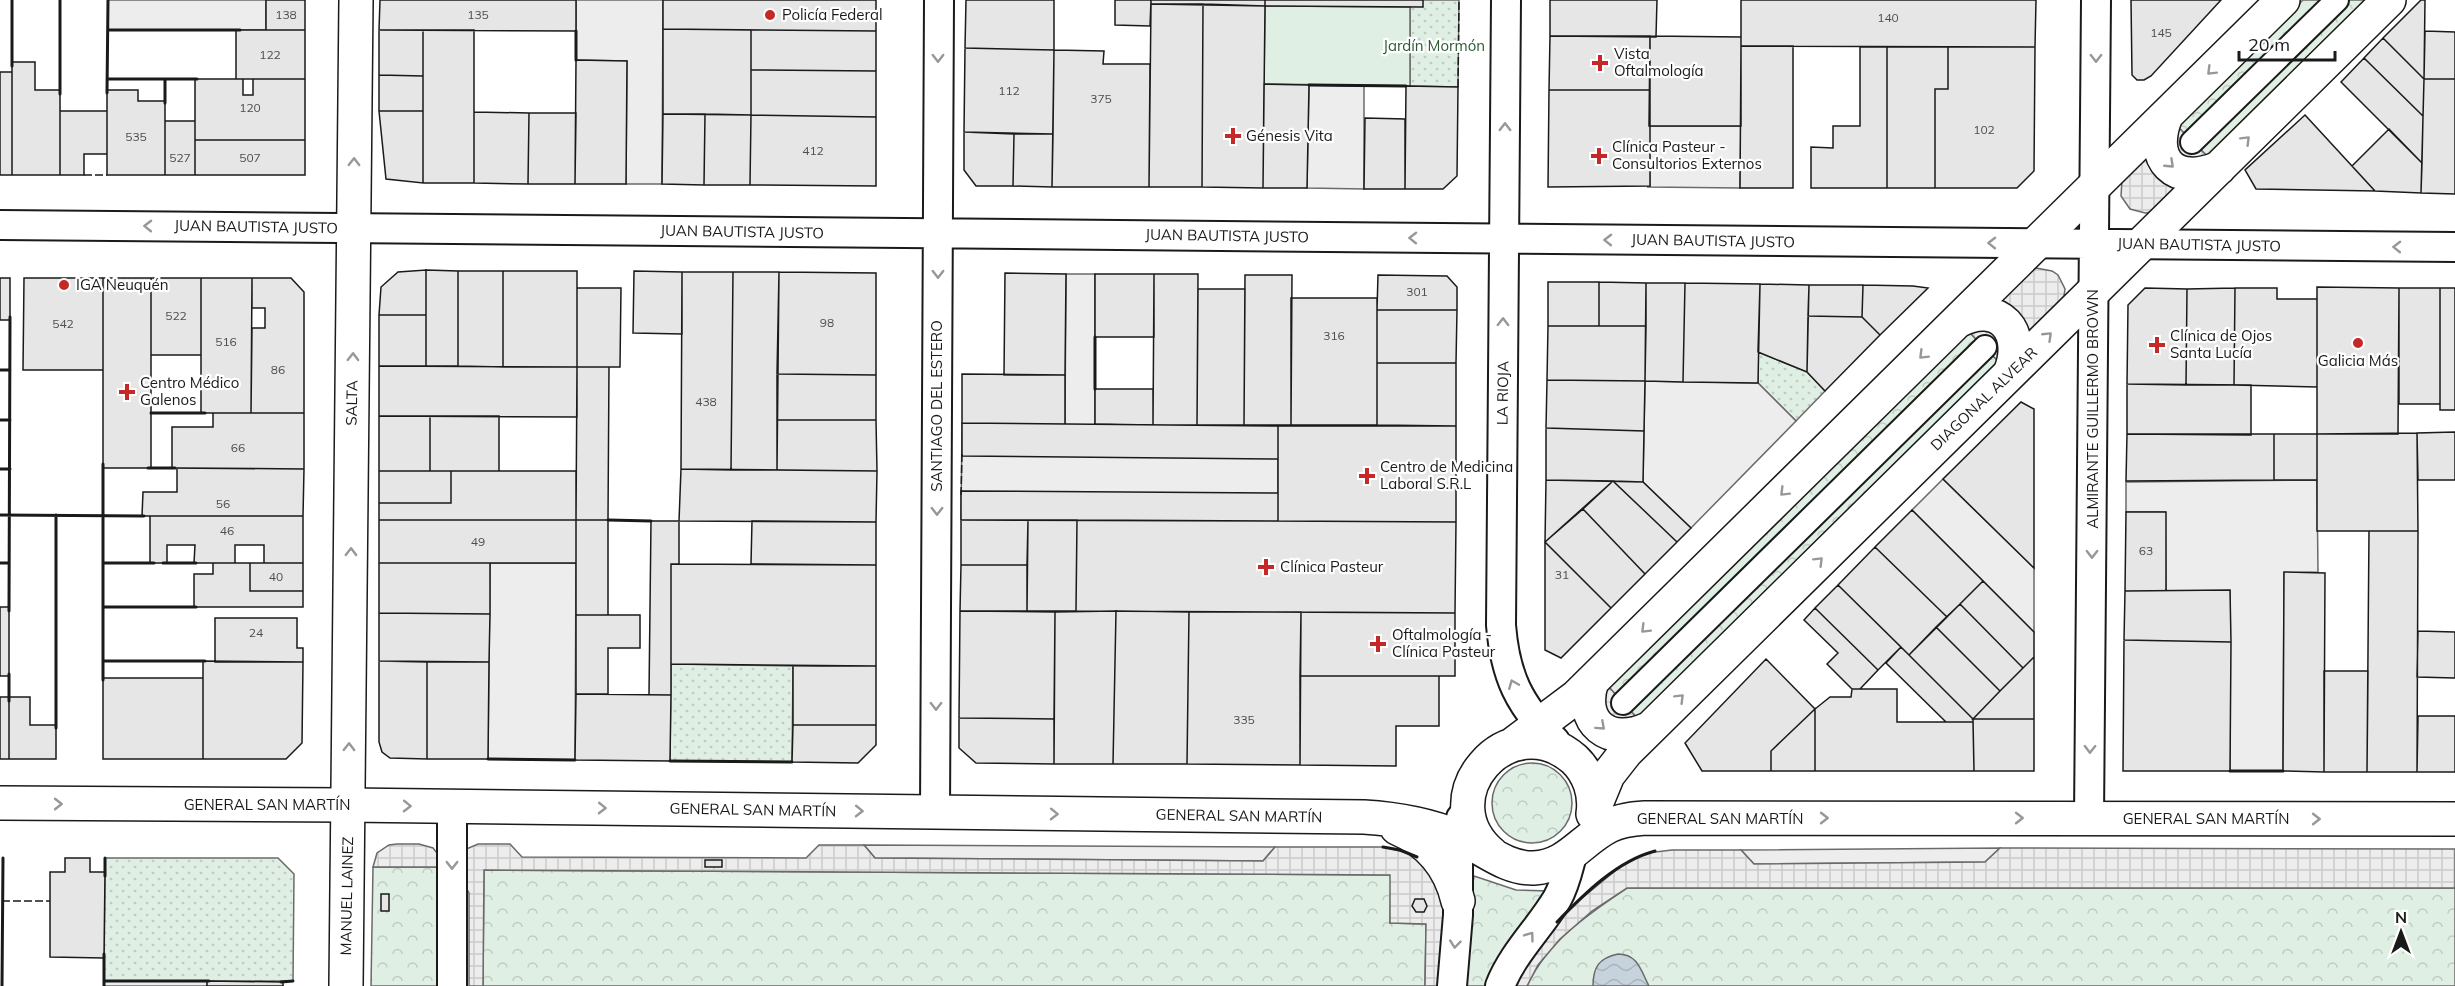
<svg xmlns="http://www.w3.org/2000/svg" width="2455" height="986" font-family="Mulish,sans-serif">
	<defs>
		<pattern id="grass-dots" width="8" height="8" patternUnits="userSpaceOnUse" patternTransform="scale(1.5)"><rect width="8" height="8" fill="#e0efe3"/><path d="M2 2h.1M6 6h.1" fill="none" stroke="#c0ccc2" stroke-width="1.8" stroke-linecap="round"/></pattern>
		<pattern id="park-crowns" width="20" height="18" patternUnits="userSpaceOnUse" patternTransform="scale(1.5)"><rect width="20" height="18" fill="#e0efe3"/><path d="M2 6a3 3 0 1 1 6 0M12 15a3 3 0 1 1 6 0" fill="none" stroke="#c0ccc2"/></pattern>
		<pattern id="plaza-grid" width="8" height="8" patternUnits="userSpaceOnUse" patternTransform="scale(1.5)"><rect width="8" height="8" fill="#ededed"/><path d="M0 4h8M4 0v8" fill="none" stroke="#cbcbcb"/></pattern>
		<pattern id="water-waves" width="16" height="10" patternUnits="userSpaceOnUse" patternTransform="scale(1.5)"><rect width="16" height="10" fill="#c6d2dc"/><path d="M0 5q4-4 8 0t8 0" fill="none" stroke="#aab4bc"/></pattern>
	</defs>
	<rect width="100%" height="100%" fill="#fff"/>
	<path fill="url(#grass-dots)" stroke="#6a6a6a" stroke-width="1.5" d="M1423,0H1459L1458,87L1410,86V7Z
		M1758,352L1807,372L1825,391L1796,421L1758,383Z
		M671,664L793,666L792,762L670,761Z
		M105,858H278L294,874L293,981H104Z"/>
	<path fill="url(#park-crowns)" stroke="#6a6a6a" stroke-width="1.5" d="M2303,0H2370L2209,158L2176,125Z
		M1968,331L2001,364L1639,720L1607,685Z
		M1492 803a40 40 0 1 1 80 0a40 40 0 1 1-80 0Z
		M373,867H440V986H371Z
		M484,870L1391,875L1390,923L1426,924L1425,986H483Z
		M1474,876L1516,890L1548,891L1493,986H1459Z
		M1627,888H2455V986H1527C1548,941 1587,915 1627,888Z"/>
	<path fill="#e0efe3" stroke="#6a6a6a" stroke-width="1.5" d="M1265,6L1410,7V86L1264,84Z"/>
	<path fill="#ededed" stroke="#6a6a6a" stroke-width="1.5" d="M108,0H266V30H108Z
		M576,0H663L662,184H626L627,61L576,60Z
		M1309,85L1364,86V189L1307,188Z
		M1649,126H1741L1740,188L1647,187L1650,186Z
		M1066,274H1095V424L1278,426V521L961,520L962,423H1065Z
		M1645,381L1758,383L1796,421L1691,528L1643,482Z
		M1943,479L2034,568V632L1912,510Z
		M2317,480L2318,572L2284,573L2283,771H2230V591H2166L2165,512H2126V482Z
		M490,563H576L575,760L488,759Z
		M864,845L1275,847L1263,861L875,858Z
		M2000,848L1985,862L1754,864L1741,850Z
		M104,981H207V986H104Z"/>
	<path fill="url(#plaza-grid)" stroke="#6a6a6a" stroke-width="1.5" d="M2176,125L2209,158L2153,212L2145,213L2130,209L2121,196L2122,180Z
		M2036,268L2052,271L2058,275L2065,289L2064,296L2061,303L2001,364L1968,331L2029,271Z
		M1607,685L1639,720L1609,722L1601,694Z
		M397,844H419L433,848L437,853L440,867H373L377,853L389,845Z
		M478,844H510L522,857L806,858L819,845H864L875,858L1263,861L1275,847H1383L1408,853L1424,863L1444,896L1445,986H1425L1426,924L1390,923V875L484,870L483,986H469V893L460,877L464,850Z
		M2000,848L2455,849V888H1627L1592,911L1560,939L1538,965L1527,986H1513L1546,935L1570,908L1621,866L1647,853L1672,850H1741L1754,864L1985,862Z"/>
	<path fill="url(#water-waves)" stroke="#6a6a6a" stroke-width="1.5" d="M1618,954C1638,954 1641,971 1649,986H1593C1593,967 1599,958 1618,954Z"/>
	<path fill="#e6e6e6" stroke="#1a1a1a" stroke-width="1.5" d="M266,0H305V30H266Z
		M380,0H576V31L379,30Z
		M663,0H876V31L663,29Z
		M966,0H1054V50L965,48Z
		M1115,0H1151L1150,26L1115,25Z
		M1151,0H1265V6L1151,4Z
		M1265,0H1423V7L1265,6Z
		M1550,0H1657L1656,37L1550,36Z
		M1741,0H2036L2035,47L1741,46Z
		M2131,0H2221L2151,76L2144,80H2137L2132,75Z
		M2421,0H2425L2424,79L2383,38Z
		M1151,4H1203L1202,187H1149Z
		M1203,4L1265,6L1263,188L1202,187Z
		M663,29L751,30V115L663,114Z
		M236,30H305V79H236Z
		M379,30H423V76L379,75Z
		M423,30H474V183H423Z
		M751,30L876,31V71L751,70Z
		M2425,31L2455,32V79H2424Z
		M1550,36H1650V90H1549Z
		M1650,36L1741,37V126H1649Z
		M2383,38L2424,79L2423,116L2364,58Z
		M1741,46H1793V188H1740Z
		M1860,47H1887V188H1811V147L1833,148V126H1860Z
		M1887,47H1948V89H1935V188H1887Z
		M1948,47H2035L2034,171L2017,188H1935V89H1948Z
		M965,48L1054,50L1053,134L964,132Z
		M1054,50L1104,51L1103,64H1150L1149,187H1052Z
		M2364,58L2423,116L2422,163L2341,82Z
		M576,60L627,61L626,184H575Z
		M12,62H35V90H60V175H12Z
		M751,70L876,71V117L751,115Z
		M0,72H12V175H0Z
		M379,75L423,76V111H379Z
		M195,79H243V95H253V79H305V140H195Z
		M2424,79H2455V194L2421,193Z
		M1264,84L1309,85L1307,188H1263Z
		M1406,86L1458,87L1457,176L1443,189H1405Z
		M107,90H138V101H165V175H107Z
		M1549,90H1650V186L1548,187Z
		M60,111H107V154H84V175H60Z
		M379,111H423V183L386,179Z
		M474,112L529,113L528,184L474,183Z
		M529,113H576L575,184H528Z
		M663,114H705L704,185L662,184Z
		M705,114L751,115L750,185H704Z
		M751,115L876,117V186L750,185Z
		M2305,115L2352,166L2375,191L2256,189L2245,170Z
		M1365,118L1405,119V189H1364Z
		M165,121H195V175H165Z
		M2389,129L2422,163L2421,193L2375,191L2352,166Z
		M964,132L1014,134L1013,186H976L964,170Z
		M1014,134H1053L1052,187L1013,186Z
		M195,140H305V175H195Z
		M426,270V315H379L381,287L398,272Z
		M426,270L458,271V366H426Z
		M458,271H503V367L458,366Z
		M503,271H577V367H503Z
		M634,271L682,272V334L633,333Z
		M682,272H733L731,470L681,469Z
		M733,272H779L777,470H731Z
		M779,272L876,273V375L777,374Z
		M1005,273L1066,274L1065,375H1004Z
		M1095,274H1154V337H1095Z
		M1154,274H1198L1197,425H1153Z
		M1245,275H1292L1291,425H1244Z
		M1378,275L1447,276L1457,287V310H1377Z
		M0,278H10V320H0Z
		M24,278H103V370H23Z
		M103,278H151V468H103Z
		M151,278H201V355H151Z
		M201,278H252L251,413H201Z
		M252,278H291L304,292V413H251L252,328H265V308H252Z
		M1548,282H1599V326H1548Z
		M1599,282L1646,283V326H1599Z
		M1646,283H1685L1683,382L1645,381Z
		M1685,283L1760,284L1758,383L1683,382Z
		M1760,284L1809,285L1807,372L1758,352Z
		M1809,285H1863L1862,317L1808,316Z
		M1863,285L1913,286L1928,288L1880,335L1862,317Z
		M2317,287L2399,288L2398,434H2317Z
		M577,288H621L620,367H577Z
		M2145,288L2187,289L2186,385L2127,384L2128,305Z
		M2235,288L2234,385H2186L2187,289Z
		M2235,288H2277V299H2317V387L2234,385Z
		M2399,288H2440V404H2399Z
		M2440,288H2455V410H2440Z
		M1198,289H1245L1244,425H1197Z
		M1291,298H1377V425H1291Z
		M1377,310H1457L1456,363H1377Z
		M379,315H426V366H379Z
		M1808,316L1862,317L1880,335L1825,391L1807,372Z
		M1548,326H1646L1645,381L1547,380Z
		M1377,363H1456V426L1377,425Z
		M379,366L577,367V417L379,416Z
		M577,367H609L608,520H576Z
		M777,374L876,375V420H777Z
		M962,374L1065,375V424L962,423Z
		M1547,380L1645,381L1644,431L1546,428Z
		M2127,384L2251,385V435L2127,434Z
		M1095,389H1153V425L1095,424Z
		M2021,402L2034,409V568L1943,479Z
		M213,413H304V469L172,468V427H213Z
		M379,416H430V471H379Z
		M430,416H499V471H430Z
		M777,420H876L877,471L777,470Z
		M962,423L1278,426V459L962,456Z
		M1278,426H1456V522L1278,521Z
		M1546,428L1644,431L1643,482L1546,480Z
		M2455,432V480H2418L2417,433Z
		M2417,433L2418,531H2317V434Z
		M2127,434H2274V480L2126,481Z
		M2274,434H2317V480H2274Z
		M177,468L304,469L303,516H142L143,492H177Z
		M681,469L877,471L876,522L679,521Z
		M379,471H451V503H379Z
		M451,471H576V520H379V503H451Z
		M1546,480L1613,481L1545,542Z
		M1613,481L1677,542L1645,574L1583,509Z
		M1613,481L1643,482L1691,528L1677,542Z
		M961,491L1278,493V521L961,520Z
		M1583,509L1645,574L1611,608L1545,542Z
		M1912,510L1983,581L1947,617L1875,547Z
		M2126,512H2166V591H2125Z
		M150,516H303V563H264V545H235V563H194L195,545H167V563H150Z
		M379,520H576V563H379Z
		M576,520H608V615H576Z
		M961,520H1028L1027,565H961Z
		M1028,520H1077L1076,611H1027Z
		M1077,520L1456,522L1455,613L1076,611Z
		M651,521H679V564H671V695H649Z
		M752,521L876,522V565L751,564Z
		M2369,531H2418L2417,772H2367Z
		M1545,542L1611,608L1561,658L1545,650Z
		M1875,547L1947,617L1909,655L1838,585Z
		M213,563H250V591H303V607H194V574H213Z
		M250,563H303V591H250Z
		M379,563H490V614L379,613Z
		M671,564L876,565V666L671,664Z
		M961,565H1027V611H960Z
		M2284,572L2325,573L2324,772L2283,771Z
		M1983,581L2034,632V657L2023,668L1960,604Z
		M1838,585L1901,647L1878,670L1815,608Z
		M2230,590L2231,642L2124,640L2125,591Z
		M1960,604L2023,668L2000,691L1936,627Z
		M0,607H9V676H0Z
		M1815,608L1878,670L1860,689H1852L1827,664L1838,653L1804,620Z
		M960,611L1055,612L1054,719L959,718Z
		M1116,611L1189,612L1187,764H1113Z
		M1116,611L1113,764H1054L1055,612Z
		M1189,612H1301L1300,765L1187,764Z
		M1301,612L1455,613V676H1300Z
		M379,613L490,614L489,662L379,661Z
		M576,615H640V648H608V694H576Z
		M215,618H297V648H303V662H215Z
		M1936,627L2000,691L1973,719L1909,655Z
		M2418,631L2455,632V678L2417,677Z
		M2124,640L2231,642L2230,771H2123Z
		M1901,647L1973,719V722H1946L1886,663Z
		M2034,657V719H1973L2000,691Z
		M1766,659L1815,709L1771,751V771H1702L1685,743Z
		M203,661L303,662L302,743L286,759H203Z
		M379,661L427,662V759L390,758L382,752L379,742Z
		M427,662H489L488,759H427Z
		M793,666H876V725H793Z
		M2324,671H2368L2367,772H2324Z
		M1300,676H1439V726H1396V766L1300,765Z
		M103,678H203V759H103Z
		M1852,689H1897V722H1973L1974,771H1815V709L1830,697H1851Z
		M576,694L671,695L670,761L575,760Z
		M0,697H9V759H0Z
		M9,697H30V725H56V759H9Z
		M1815,709V771H1771V751Z
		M2418,716H2455V772H2417Z
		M959,718L1054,719V764L976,763L959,748Z
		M1973,719H2034V771H1974Z
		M793,725H876V745L858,763L792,762Z
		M65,858H90V872H105L104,958L50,957V872H65Z
		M705,860H722V867H705Z
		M381,894H389V911H381Z
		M1415,899H1424L1427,906L1424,912H1416L1412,906Z
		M207,981L283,982V986H207Z"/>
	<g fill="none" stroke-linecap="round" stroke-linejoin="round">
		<g stroke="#1a1a1a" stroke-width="26">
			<path id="pedestrian" d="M2192,142L2337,0
				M1623,703L1985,347"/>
		</g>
		<g stroke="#1a1a1a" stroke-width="32">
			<path id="minor" d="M1506,0L1501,625C1505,676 1519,705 1555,741
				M0,225L2455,247
				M452,806V986
				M935,812L939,0
				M2089,818L2096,0
				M1452,986L1458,915V837L1461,818
				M1500,986C1513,953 1539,929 1557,899C1565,885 1568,870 1572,855"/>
		</g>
		<g stroke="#1a1a1a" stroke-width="36">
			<path id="tertiary" d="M346,986L356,0"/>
		</g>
		<g stroke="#1a1a1a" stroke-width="36">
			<path id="secondary" d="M2166,116C2148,160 2175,187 2219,168
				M1958,321C1999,299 2027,332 2010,373
				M1592,681C1578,723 1609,747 1648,729
				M1512,745L1576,697L2283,0
				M0,803L348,805L1364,817C1397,819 1427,824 1458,837C1483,847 1505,869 1534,868C1568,866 1581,840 1609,826C1620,820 1632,819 1645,818L2455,819
				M1594,809L1608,775L1626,752L2389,0
				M1397,828C1430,842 1450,866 1458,901
				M1492,854C1426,799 1508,703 1574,759C1589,773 1596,794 1593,814"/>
		</g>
		<use href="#pedestrian" stroke="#fff" stroke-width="22"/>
		<use href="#minor" stroke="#fff" stroke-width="28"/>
		<use href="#tertiary" stroke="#fff" stroke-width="33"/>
		<use href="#secondary" stroke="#fff" stroke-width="33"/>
		<path stroke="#1a1a1a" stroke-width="1.5" stroke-dasharray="8 3" stroke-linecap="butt" d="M1458,87L1459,0
			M84,175H107
			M961,495L962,453
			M2,901H50"/>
		<path stroke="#1a1a1a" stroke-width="3" d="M12,0V66
			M60,0V94
			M108,30H240
			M576,60V31
			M107,79H197
			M165,79V103
			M1309,85L1406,86
			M107,93L108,0
			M1095,337V389
			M0,370H10
			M151,413H205
			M0,420H10
			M103,464V680
			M148,468H175
			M0,469H10
			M0,515L144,516
			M56,515V728
			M608,520L651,521
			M0,563H9
			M103,563H154
			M163,563H196
			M103,607H196
			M9,611L10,317
			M103,661H205
			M9,674V701
			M488,759L575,760
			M670,761L792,762
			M2230,771H2283
			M1383,847L1400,850L1417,857
			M105,876V858
			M1557,922C1584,894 1617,861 1655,851
			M104,981H209
			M281,982L293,981
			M2,986L3,858
			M104,986V954"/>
	</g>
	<defs><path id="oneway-chevron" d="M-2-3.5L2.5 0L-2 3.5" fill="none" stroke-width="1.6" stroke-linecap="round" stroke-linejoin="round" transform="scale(1.5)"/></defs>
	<g stroke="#989898">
		<use href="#oneway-chevron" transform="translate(938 58) rotate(90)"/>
		<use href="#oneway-chevron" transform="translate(2096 58) rotate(90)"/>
		<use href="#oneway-chevron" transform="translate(2211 71) rotate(135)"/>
		<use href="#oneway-chevron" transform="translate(1505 127) rotate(-90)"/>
		<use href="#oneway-chevron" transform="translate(2246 140) rotate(-45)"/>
		<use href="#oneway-chevron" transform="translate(354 162) rotate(-89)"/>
		<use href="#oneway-chevron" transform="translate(2170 164) rotate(43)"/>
		<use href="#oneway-chevron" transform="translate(148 226) rotate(-179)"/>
		<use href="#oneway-chevron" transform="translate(1413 238) rotate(-179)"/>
		<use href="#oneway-chevron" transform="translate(1608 240) rotate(-179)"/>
		<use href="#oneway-chevron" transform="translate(1992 243) rotate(-179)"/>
		<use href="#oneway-chevron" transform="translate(2397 247) rotate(-179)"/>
		<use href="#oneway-chevron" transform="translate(938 274) rotate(90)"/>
		<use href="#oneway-chevron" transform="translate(1503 322) rotate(-89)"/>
		<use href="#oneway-chevron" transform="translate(2048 336) rotate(-44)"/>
		<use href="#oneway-chevron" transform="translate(1923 355) rotate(135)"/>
		<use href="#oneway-chevron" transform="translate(353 357) rotate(-89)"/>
		<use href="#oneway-chevron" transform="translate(1784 492) rotate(135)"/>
		<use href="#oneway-chevron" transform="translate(937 511) rotate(90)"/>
		<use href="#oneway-chevron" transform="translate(351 552) rotate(-89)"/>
		<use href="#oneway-chevron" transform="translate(2092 554) rotate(91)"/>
		<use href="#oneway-chevron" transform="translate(1819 561) rotate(-45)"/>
		<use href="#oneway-chevron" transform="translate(1645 629) rotate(135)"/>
		<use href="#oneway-chevron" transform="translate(1513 684) rotate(-112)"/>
		<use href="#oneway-chevron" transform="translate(1680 698) rotate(-45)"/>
		<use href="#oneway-chevron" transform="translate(936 706) rotate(90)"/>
		<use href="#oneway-chevron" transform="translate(1601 726) rotate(42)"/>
		<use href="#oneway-chevron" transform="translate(349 747) rotate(-89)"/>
		<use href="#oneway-chevron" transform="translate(2090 749) rotate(91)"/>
		<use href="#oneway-chevron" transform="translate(58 804)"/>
		<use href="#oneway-chevron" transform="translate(407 806) rotate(1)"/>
		<use href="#oneway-chevron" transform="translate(602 808) rotate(1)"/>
		<use href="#oneway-chevron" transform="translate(859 811) rotate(1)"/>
		<use href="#oneway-chevron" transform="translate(1054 814) rotate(1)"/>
		<use href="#oneway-chevron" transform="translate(1824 818)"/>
		<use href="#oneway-chevron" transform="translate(2019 818)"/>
		<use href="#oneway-chevron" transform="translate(2316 819)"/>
		<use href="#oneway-chevron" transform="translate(452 865) rotate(90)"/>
		<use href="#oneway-chevron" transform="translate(1530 936) rotate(-54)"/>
		<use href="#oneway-chevron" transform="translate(1455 944) rotate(96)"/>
	</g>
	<g fill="#c62828" stroke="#fff" stroke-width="2">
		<circle cx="770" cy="15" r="6"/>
		<path d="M1597 54h6v6h6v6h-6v6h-6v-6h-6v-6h6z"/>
		<path d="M1230 127h6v6h6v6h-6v6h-6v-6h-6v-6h6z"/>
		<path d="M1596 147h6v6h6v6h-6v6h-6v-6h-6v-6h6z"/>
		<circle cx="64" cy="285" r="6"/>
		<circle cx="2358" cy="343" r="6"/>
		<path d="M2154 336h6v6h6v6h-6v6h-6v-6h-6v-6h6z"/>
		<path d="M124 383h6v6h6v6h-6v6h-6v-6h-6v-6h6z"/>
		<path d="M1364 467h6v6h6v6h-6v6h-6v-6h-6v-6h6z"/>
		<path d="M1263 558h6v6h6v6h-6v6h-6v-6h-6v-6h6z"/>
		<path d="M1375 635h6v6h6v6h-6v6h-6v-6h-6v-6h6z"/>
	</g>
	<g text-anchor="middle" stroke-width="4.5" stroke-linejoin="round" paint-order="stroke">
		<g font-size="12" fill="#4d4d4d">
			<text x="286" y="19">138</text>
			<text x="478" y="19">135</text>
			<text x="1888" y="22">140</text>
			<text x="2161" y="37">145</text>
			<text x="270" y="59">122</text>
			<text x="1009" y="95">112</text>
			<text x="1101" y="103">375</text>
			<text x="250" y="112">120</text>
			<text x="1984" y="134">102</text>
			<text x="136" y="141">535</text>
			<text x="813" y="155">412</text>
			<text x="180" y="162">527</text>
			<text x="250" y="162">507</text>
			<text x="1417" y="296">301</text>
			<text x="176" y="320">522</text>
			<text x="827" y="327">98</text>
			<text x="63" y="328">542</text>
			<text x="1334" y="340">316</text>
			<text x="226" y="346">516</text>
			<text x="278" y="374">86</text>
			<text x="706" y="406">438</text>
			<text x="238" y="452">66</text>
			<text x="223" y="508">56</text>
			<text x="227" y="535">46</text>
			<text x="478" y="546">49</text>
			<text x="2146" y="555">63</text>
			<text x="1562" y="579">31</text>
			<text x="276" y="581">40</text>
			<text x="256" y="637">24</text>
			<text x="1244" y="724">335</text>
		</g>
		<g font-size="15" fill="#1a1a1a" stroke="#fff" text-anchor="start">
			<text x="782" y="20">Policía Federal</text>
			<text x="1614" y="59">Vista<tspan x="1614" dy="17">Oftalmología</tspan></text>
			<text x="1246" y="141">Génesis Vita</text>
			<text x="1612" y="152">Clínica Pasteur -<tspan x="1612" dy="17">Consultorios Externos</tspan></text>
			<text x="76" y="290">IGA Neuquén</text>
			<text x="2170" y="341">Clínica de Ojos<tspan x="2170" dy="17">Santa Lucía</tspan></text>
			<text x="2358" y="366" text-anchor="middle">Galicia Más</text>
			<text x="140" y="388">Centro Médico<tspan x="140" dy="17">Galenos</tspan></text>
			<text x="1380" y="472">Centro de Medicina<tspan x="1380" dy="17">Laboral S.R.L</tspan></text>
			<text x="1280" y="572">Clínica Pasteur</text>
			<text x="1392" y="640">Oftalmología -<tspan x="1392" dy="17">Clínica Pasteur</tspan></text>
		</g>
		<g font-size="15" fill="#2b5a34" stroke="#fff">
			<text x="1434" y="51">Jardín Mormón</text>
		</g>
		<g font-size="15" fill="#1a1a1a" stroke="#fff">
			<text transform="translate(256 227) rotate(1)" y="5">JUAN BAUTISTA JUSTO</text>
			<text transform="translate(742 232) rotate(1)" y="5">JUAN BAUTISTA JUSTO</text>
			<text transform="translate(1227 236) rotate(1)" y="5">JUAN BAUTISTA JUSTO</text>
			<text transform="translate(1713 241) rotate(1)" y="5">JUAN BAUTISTA JUSTO</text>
			<text transform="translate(2199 245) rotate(1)" y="5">JUAN BAUTISTA JUSTO</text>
			<text transform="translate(1503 393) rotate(-89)" y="5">LA RIOJA</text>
			<text transform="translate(1984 399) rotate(-44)" y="5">DIAGONAL ALVEAR</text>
			<text transform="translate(352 403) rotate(-89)" y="5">SALTA</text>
			<text transform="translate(937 406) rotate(-90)" y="5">SANTIAGO DEL ESTERO</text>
			<text transform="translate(2093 409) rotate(-90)" y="5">ALMIRANTE GUILLERMO BROWN</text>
			<text x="267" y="810">GENERAL SAN MARTÍN</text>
			<text transform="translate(753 810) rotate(1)" y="5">GENERAL SAN MARTÍN</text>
			<text transform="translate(1239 816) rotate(1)" y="5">GENERAL SAN MARTÍN</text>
			<text x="1720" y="824">GENERAL SAN MARTÍN</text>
			<text x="2206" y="824">GENERAL SAN MARTÍN</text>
			<text transform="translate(347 896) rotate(-89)" y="5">MANUEL LAINEZ</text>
		</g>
	</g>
	<g transform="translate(2401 932)" stroke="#ffffff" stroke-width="4.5" paint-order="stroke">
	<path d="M0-4.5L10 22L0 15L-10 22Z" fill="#1a1a1a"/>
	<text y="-9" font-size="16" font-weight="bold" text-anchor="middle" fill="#1a1a1a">N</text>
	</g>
	<path d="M2239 51v9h96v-9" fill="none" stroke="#1a1a1a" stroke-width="3"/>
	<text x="2248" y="51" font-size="18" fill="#1a1a1a" stroke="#ffffff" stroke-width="4.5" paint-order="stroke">20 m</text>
</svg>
